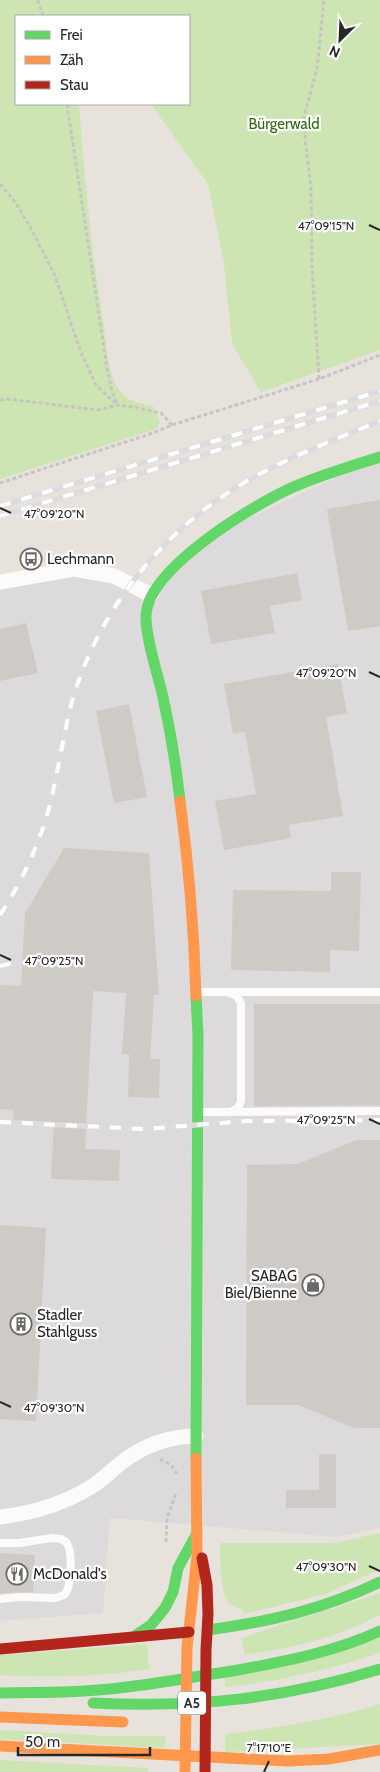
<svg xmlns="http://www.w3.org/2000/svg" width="380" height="1772" font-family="Cabin,sans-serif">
	<rect width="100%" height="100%" fill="#e8e2dc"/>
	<path fill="#dddadc" d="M380,457V1528L336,1537L110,1518L103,1613L0,1621V582L74,569L151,595L215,534Z"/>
	<path fill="#cde5b2" d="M0,0H380V350L261,392L232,344L224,263L208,184L151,104H189V16H16V104H79C84,179 92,254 104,328C107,348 107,374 120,391C128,402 141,404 153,406L160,422L156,429L0,479Z
		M380,1533V1569L326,1594L244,1614L243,1609C239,1608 235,1608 232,1605C218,1596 221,1558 220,1543H334Z
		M380,1593V1615C334,1639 295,1647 245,1655L241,1638Z
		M380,1638V1653C329,1670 279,1681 225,1687V1678Z
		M147,1644L149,1669C99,1677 50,1678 0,1675V1655Z
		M380,1704V1744L225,1752V1734C278,1728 329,1720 380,1704Z
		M0,1730L107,1736H165V1748L0,1739Z
		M0,1760L148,1768V1772H0Z"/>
	<path fill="#cecac6" d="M380,500V626L348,631L327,509Z
		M297,573L302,600L270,606L275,633L211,644L201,591Z
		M26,623L38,673L0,681V629Z
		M338,664L347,713L326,717L343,816L289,825L291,838L224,850L215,801L256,794L245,732L233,734L224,684Z
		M129,704L147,797L114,803L96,711Z
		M64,848L149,853L159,995H154L150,1059H160L159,1098L128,1097L129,1054H122L126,993L93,991L85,1149L120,1150L119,1181L51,1179L54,1123L13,1121L14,1110L0,1109V985L21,986L25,913Z
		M331,872H361L359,951L330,950V972L231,970L233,890L331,891Z
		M254,1004H380V1105L254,1106Z
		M356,1140H380V1428H354L298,1405H246L247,1165L298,1164Z
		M0,1225L46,1228L36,1421L0,1419Z
		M319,1454H336V1508H286V1490H319Z
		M0,1553L35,1555L33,1592L0,1593Z"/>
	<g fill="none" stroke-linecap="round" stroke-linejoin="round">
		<path stroke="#c6c5c4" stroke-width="3" stroke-dasharray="4 2.5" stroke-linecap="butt" d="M38,0L43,16
			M67,104L107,368L112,391L118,405
			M0,184L16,203L35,236L55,276L80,350L96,385L115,403
			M319,379L312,266L311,188L303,121L317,68L324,0
			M0,400L8,399L98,410L118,405L133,407L161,413L172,425
			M0,483L153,433L172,425L319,379L380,355
			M160,1459L171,1465L177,1474
			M166,1542L167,1518L176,1493"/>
		<path stroke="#fcfbfa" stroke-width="8" d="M197,992H380
			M229,993L237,996L241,1004V1101L238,1108L231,1112
			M199,1112L380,1111
			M0,1543H19L52,1538L61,1539L66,1542C73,1550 72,1587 64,1595L55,1598L19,1597L0,1599"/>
		<path stroke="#fcfbfa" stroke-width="15" d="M0,582L74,569L114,576L151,595
			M0,1517C33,1513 62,1505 91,1487C102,1480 111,1471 121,1463C142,1446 169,1436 196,1436"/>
		<path stroke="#63d668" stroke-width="11" d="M180,801C176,765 170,728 162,693C157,672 145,635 146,615C148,569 249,508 287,490C317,476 349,467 380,457
			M196,996L198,1035L196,1458
			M208,1630C268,1622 325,1609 380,1582
			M133,1637L151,1625L165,1608L173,1592L178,1568L197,1533
			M0,1693C28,1692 56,1693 84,1691C135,1688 187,1678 238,1670C287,1661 334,1652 380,1631
			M93,1703C195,1708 283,1699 380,1669"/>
		<path stroke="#ff974d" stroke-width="11" d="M180,801C189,866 194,930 196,996
			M0,1717L123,1722
			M0,1746L287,1761L329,1759L380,1750
			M185,1772L187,1648L197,1556L196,1458"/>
		<path stroke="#b3261e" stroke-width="11" d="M202,1558L207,1585L208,1614L206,1650L205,1772
			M0,1649L189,1632"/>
		<g stroke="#dcdcde" stroke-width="5.5">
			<path id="rail" d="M0,506L380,391
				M0,516L380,401
				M0,915C21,883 37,849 48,812C57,778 62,743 70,709C92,624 148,548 220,498C267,465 327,443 380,421
				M0,966L21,961
				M0,1122L144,1129L247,1121L380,1120"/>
		</g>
		<use href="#rail" stroke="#fff" stroke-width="4" stroke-dasharray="11" stroke-linecap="butt"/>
	</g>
	<path fill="none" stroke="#282828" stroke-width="2" d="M369,225L380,230M0,508L11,513M369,672L380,677M0,955L11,960M369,1119L380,1124M0,1402L11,1407M369,1566L380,1571M264,1772L269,1761"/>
	<defs>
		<g id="bus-ring" transform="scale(1.125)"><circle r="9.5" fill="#fff" stroke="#6b6967" stroke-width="1.5"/><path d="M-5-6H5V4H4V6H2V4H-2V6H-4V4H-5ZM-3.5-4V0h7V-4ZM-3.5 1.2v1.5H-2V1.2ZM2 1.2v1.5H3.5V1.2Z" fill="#6b6967"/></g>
		<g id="shop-ring" transform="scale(1.125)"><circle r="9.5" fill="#fff" stroke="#6b6967" stroke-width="1.5"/><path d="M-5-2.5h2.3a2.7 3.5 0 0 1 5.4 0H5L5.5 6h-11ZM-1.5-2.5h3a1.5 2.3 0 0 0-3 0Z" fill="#6b6967"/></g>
		<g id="building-ring" transform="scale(1.125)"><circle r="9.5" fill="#fff" stroke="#6b6967" stroke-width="1.5"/><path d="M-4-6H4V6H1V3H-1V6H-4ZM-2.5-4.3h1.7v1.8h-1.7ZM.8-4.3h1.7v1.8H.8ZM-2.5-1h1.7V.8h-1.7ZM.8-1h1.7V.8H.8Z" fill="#6b6967"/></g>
		<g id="restaurant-ring" transform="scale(1.125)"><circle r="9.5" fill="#fff" stroke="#6b6967" stroke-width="1.5"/><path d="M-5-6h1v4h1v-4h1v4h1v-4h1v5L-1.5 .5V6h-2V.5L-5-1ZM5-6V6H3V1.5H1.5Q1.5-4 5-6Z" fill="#6b6967"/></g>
	</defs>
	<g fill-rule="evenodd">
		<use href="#bus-ring" x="31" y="559"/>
		<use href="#shop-ring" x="313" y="1285"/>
		<use href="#building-ring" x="21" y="1324"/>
		<use href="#restaurant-ring" x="17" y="1574"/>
	</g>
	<g text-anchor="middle" stroke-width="4.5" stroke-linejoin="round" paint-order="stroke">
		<rect fill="#fff" stroke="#686868" stroke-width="1" x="178" y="1691.5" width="28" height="23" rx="4"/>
		<g font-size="14" font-weight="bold" fill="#282828">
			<text x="192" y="1708">A5</text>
		</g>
		<g font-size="15" fill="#2f6815" stroke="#fff">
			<text x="284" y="129">Bürgerwald</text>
		</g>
		<g font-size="15" fill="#282828" stroke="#fff" text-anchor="start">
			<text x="47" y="564">Lechmann</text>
			<text x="297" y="1281" text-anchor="end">SABAG<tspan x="297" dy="17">Biel/Bienne</tspan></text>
			<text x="37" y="1320">Stadler<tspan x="37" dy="17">Stahlguss</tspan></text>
			<text x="33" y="1579">McDonald's</text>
		</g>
	</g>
	<g font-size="12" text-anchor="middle" fill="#282828" stroke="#fff" stroke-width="4.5" stroke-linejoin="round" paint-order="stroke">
		<text x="326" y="230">47°09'15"N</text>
		<text x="54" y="518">47°09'20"N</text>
		<text x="326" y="677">47°09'20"N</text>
		<text x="54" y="965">47°09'25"N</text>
		<text x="326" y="1124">47°09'25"N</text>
		<text x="54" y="1412">47°09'30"N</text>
		<text x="326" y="1571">47°09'30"N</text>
		<text x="269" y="1752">7°17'10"E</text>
	</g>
	<rect x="15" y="15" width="175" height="90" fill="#ffffff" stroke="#a9a9a9"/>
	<rect x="25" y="31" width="25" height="8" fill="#63d668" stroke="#a9a9a9"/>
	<text x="60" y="40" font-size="15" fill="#282828">Frei</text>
	<rect x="25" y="56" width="25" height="8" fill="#ff974d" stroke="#a9a9a9"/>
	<text x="60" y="65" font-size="15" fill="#282828">Zäh</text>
	<rect x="25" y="81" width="25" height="8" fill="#b3261e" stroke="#a9a9a9"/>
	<text x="60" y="90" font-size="15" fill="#282828">Stau</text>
	<g transform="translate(340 40) rotate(204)" stroke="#ffffff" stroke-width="4" paint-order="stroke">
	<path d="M0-4L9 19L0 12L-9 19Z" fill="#282828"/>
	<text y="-8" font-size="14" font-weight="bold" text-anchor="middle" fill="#282828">N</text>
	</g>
	<path d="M18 1747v8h132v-8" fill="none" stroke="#282828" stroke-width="2.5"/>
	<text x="25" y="1747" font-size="15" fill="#282828" stroke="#ffffff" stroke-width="4" paint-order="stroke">50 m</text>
</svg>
